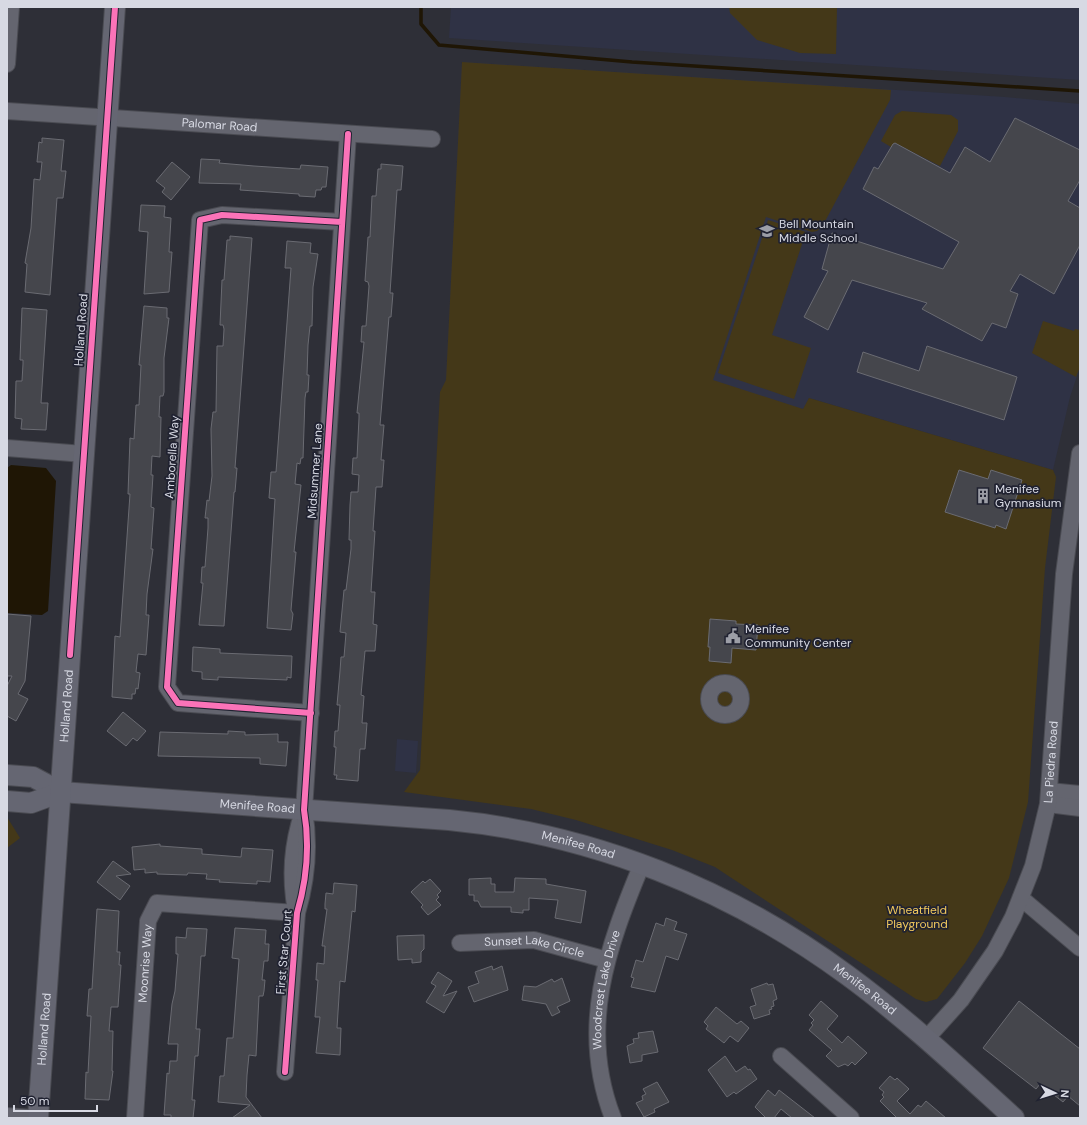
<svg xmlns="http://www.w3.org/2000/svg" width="1087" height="1125" font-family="'DM Sans',sans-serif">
	<rect width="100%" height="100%" fill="#2e2f37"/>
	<path fill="#2f3245" d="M451,7H1080V80L449,38Z
		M462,62L1005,97L1080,104V367L1070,397L1053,470L809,398L804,409L446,380Z
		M397,739L418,741L416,773L395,771Z"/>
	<path fill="#443818" d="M729,7H837L836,54L800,53L757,40L730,13Z
		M462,62L891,90L890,100L822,227L817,231L812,232L766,217L713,380L803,409L809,398L1053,470L1056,477L1045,568L1028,802L1009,878L982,936L965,963L937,999L926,1002L916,999L730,877L715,867L672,850L576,820L531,809L404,792L420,770L440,392L446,380Z
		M902,111L951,115L958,120V131L940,166L895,143L891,147L881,141L895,115Z
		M768,220L806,232L772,335L811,348L794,399L718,373Z
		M1043,321L1074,331L1075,329L1080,330V367L1076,377L1032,353Z
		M7,817L20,838L7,848Z"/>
	<path fill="#1f1605" d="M11,465L46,468L56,481L48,611L42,615L7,613V468Z"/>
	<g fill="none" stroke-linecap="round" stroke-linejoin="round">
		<path stroke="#1f1605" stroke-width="3.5" d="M421,7V24L439,45L632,62L1080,91"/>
	</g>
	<path fill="#45464c" stroke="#6a6b72" d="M1015,118L1080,150V180L1068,201L1080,208V245L1054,294L1020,274L1010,291L1018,294L1006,328L992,323L982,341L922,309L927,303L852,280L828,330L804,317L828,271L822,269L832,233L943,269L959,242L863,189L874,167L878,169L893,144L895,143L950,173L965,147L990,162Z
		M42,138L64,140L61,171H66L63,198H57L50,295L25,292L27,264L25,263L31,228L34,179L40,180L42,162H37L39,142L42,143Z
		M201,159L220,160L219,163L254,166L300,169L301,165L328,167L326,187H322L321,190H316L315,197L299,196V194L240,190L241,184L199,183Z
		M172,162L190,177L171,200L162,192L165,188L156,181Z
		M381,164L403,166L401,190H397L390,293H393L391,317H389L380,425H384L381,460H384L382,487H376L373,531H375L371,592H375L373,624L377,625L375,651H365L361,695L364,696L362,723H367L365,749H360L358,781L336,779L337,775H334L336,747H334L335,731H338L340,705H337L340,671L341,657H344L346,633L340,632L344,590H346L351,549V540H349L350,505L351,492H358L359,475L352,474L353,458H357L359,418V413H357L364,342H361L362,326H366L369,286L368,282L365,281L368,237H370L372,196H376L378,169H381Z
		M141,205L165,206L164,217L171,218L169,252H172L169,292L144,294L148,232L139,231Z
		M230,236L252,238L235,468H237L235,492H234L224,626L199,625L203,583H201L202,567H205L208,528V518H205L207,500L209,501L212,476L211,429L213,412H216L217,346H223L224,329L223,325H220L222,280H224L227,240H230Z
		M287,241L311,243L310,253L318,254L313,287L312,326H310L308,345L307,375H309L308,392H306L305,398L303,458H301L300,464L297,463L295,484L301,485L294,552H296L291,610L293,614L291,630L267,628L275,499L269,498L271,472H276L291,268H285Z
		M144,306L167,308V318H169L164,358V392L163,396H160L159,417H161L160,457L152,456L151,475H153L151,507L154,508L151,549H153L147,594L146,615H149L146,655L138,654L136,672L140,673L138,689L136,688L135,694H132V699L112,697L115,636L120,637L130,494H128L130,438L134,439L136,405H139L141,365H139Z
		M22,308L47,310L41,403H48L46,430L21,429L22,419L15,418L16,381H22L23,364V360H20Z
		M927,346L1017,377L1004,420L857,372L863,352L919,371Z
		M959,470L988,479L991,470L1022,480L1006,529L996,525L995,528L945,512Z
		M7,614L31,616L25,681L18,694L28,699L16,721L7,716V686L12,676H7Z
		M710,619L736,621V624L758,625L756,650L732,648L731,663L709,661L710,647H708Z
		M193,647L220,649V653L292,656L291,678L287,677V680L218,677V680L202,679V672L192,671Z
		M123,712L146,731L137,741L133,738L126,746L107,731Z
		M228,731L245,732V735L278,734V742H288L286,766L260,764V758L158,756L160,732L228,734Z
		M160,844V846L202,849V854L241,857L242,848L273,850L270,882L257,881V884L219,882L220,880L206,879L207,874L188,873L187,875L157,874V872L145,873V869L134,870L132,847Z
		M113,861L131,874L116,876L130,886L120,900L97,882Z
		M491,878V884H495V892H514L515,878L546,879V884L586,891L581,923L555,918L558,900L529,898V910H523V913L511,912V907H481L478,901H474V895H469V879Z
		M430,879L441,891L437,895L439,897L436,900L441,905L428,915L421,907L423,905L411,892L423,881L425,883Z
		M334,883L357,885L355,912L352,911L345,982L340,981L337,1028H341L340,1055L316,1053L320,1017H315L318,980H316L317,963L324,964L325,946H322L327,909H325V904L326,893L333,894Z
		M97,909L119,911L117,952H120L119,965H121L118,1007H111L109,1031H113L112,1071H113L109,1100L85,1099L86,1072L88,1073L91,1016H87L89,989H92Z
		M666,918L677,922L674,930L687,934L678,960L666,956L655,992L631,987L634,978L631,977L636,960L643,962L656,923L664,926Z
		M187,928L207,929L205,956H201L196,1029H200L198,1056H195L192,1100H195L193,1118H171V1115H164L167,1073L169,1074L170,1061H177L178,1044H168L172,1004L175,991L178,954H176V937L186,938Z
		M235,928L266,930L265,944H269L268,961H264L262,980H265L264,991L263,996H259L256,1056L249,1055L247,1075L246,1097L262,1118H232L250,1105L218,1102L220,1076H224L227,1038H233L239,959L232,958Z
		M424,935V949L421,952V962L412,963V959L398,960L397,936Z
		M492,966L493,970L502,966L508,990L474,1002L468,987L479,983L475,972Z
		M438,972L452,981L443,996L457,991L444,1013L426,1002L436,986L431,983Z
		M562,978L570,1001L557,1007L560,1012L552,1016L546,1004L522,1000L524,986L536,987L552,979L554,982Z
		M767,983L768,985L773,984L777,999L773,1001L774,1006L771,1007L772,1009L769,1010L770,1014L754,1019L750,1007L756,1005L751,989Z
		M821,1001L838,1016L827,1029L842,1043L848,1036L867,1053L855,1065L852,1062L848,1066L845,1064L838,1067L826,1056L832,1050L809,1030L813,1025L811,1023L814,1020L809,1015Z
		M1019,1001L1080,1049V1106L1068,1096L1063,1102L1040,1084L1036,1089L983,1048Z
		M716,1007L737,1024L741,1021L749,1028L738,1042L730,1036L724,1043L706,1029L708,1026L704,1022Z
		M653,1031L658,1052L642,1055V1061L630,1063L627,1046L634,1043L633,1039L639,1038L638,1033Z
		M725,1056L736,1072L745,1066L748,1070L750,1069L757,1079L736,1094L734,1092L727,1097L708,1070Z
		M890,1076L895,1080L897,1078L909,1089L897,1101L910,1114L918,1105L921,1107L926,1101L946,1118H897L880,1101L884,1097L882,1095L884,1092L879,1088Z
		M657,1082L669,1102L654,1109L655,1112L644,1117L636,1103L643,1100L642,1096L646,1094L643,1089Z
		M768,1090L775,1096L779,1090L815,1118H792L781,1109L774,1118H766L755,1107Z"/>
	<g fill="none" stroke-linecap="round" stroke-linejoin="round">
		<g stroke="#4a4b52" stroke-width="18">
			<g id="minor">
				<path d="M7,64L11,7"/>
				<path id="s1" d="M7,111L432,139"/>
				<path d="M7,448L84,454"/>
				<circle cx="725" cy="699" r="16"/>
				<path d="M311,713L178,703L167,687L200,220L222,215L342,222"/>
				<path d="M1049,791L1080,794"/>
				<path d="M1048,804L1080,808"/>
				<path d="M1021,898L1080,948"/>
				<path d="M296,911C290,879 292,844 303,812"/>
				<path id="s2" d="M460,943L534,940L607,960"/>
				<path id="s3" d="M926,1039L961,1000L995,951L1013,917L1033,866L1048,804L1064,574L1080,453"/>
				<path d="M781,1056L851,1118"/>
				<path d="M285,1072L297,913C307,879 310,845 304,810L348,134"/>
				<path d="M7,1116L32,1118"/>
				<path id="s4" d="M135,1118L148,921L157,903L297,913"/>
				<path id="s5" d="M613,1118C578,1028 607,948 642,864"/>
			</g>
		</g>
		<g stroke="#4a4b52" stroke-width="22">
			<g id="major">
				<path d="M7,775L33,777L61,792"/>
				<path id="s6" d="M7,801L31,803L61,792L449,820C593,834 730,889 847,975C906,1018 960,1069 1014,1118"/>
				<path id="s7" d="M38,1118L115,7"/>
			</g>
		</g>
		<use href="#minor" stroke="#64656f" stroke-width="16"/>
		<use href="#major" stroke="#656672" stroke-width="20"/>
		<g stroke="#202231" stroke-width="8">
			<path id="cycleway" d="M70,655L115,7
				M311,713L178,703L167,687L200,220L222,215L342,222
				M285,1072L297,913C307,879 310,845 304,810L348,134"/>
		</g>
		<use href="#cycleway" stroke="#fb73b8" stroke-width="6"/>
	</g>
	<defs>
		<g id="school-bare" transform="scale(1.2)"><path d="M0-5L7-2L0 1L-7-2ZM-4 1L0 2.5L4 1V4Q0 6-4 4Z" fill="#9c9ea7" stroke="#202231" stroke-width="2.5" paint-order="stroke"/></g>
		<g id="building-bare" transform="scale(1.2)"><path d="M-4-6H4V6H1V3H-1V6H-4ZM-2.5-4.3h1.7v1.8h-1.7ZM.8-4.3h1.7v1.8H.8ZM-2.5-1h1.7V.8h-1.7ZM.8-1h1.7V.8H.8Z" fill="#9c9ea7" stroke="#202231" stroke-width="2.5" paint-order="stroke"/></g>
		<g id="civic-bare" transform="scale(1.2)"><path d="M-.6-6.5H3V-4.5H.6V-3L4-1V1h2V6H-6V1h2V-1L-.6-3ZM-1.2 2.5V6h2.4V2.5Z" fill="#9c9ea7" stroke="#202231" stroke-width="2.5" paint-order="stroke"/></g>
	</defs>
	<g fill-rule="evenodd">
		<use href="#school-bare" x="767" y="231"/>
		<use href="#building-bare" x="983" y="496"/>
		<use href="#civic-bare" x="733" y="636"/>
	</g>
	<g text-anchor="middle" stroke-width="3.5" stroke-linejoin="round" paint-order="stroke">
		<g font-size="12" fill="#d7d9e3" stroke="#202231">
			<text dy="4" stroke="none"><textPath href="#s1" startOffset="213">Palomar Road</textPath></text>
			<text transform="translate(81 330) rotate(-86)" y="4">Holland Road</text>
			<text transform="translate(172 457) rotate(-86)" y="4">Amborella Way</text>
			<text transform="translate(315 471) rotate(-86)" y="4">Midsummer Lane</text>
			<text dy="4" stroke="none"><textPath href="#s7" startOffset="413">Holland Road</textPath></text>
			<text dy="4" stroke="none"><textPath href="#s3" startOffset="311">La Piedra Road</textPath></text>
			<text dy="4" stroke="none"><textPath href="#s6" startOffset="253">Menifee Road</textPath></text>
			<text dy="4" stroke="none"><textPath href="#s6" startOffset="577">Menifee Road</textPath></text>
			<text dy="4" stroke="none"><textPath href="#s2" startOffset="75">Sunset Lake Circle</textPath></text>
			<text transform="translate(284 952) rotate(-85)" y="4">First Star Court</text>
			<text dy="4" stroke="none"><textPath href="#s4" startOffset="155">Moonrise Way</textPath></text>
			<text dy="4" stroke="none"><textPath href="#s5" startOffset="131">Woodcrest Lake Drive</textPath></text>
			<text dy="4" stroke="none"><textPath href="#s6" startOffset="900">Menifee Road</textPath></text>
			<text dy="4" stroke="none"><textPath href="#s7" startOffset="89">Holland Road</textPath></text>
		</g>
		<g font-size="12" fill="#d7d9e3" stroke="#202231" text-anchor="start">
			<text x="779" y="228">Bell Mountain<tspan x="779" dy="14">Middle School</tspan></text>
			<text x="995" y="493">Menifee<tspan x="995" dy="14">Gymnasium</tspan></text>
			<text x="745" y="633">Menifee<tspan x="745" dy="14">Community Center</tspan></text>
		</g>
		<g font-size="12" fill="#f2c95d" stroke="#202231">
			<text x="917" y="914">Wheatfield<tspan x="917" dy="14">Playground</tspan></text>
		</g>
	</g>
	<rect width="1087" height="1125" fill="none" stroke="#d7d9e3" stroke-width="16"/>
	<g transform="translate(1055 1093) rotate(94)" stroke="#202231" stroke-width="3" paint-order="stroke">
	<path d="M0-3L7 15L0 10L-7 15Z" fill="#d7d9e3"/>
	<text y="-6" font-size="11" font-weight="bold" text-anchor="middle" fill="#d7d9e3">N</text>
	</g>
	<path d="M14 1105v6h83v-6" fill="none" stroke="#d7d9e3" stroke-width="2"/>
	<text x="20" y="1105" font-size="12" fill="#d7d9e3" stroke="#202231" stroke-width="3" paint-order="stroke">50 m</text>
</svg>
